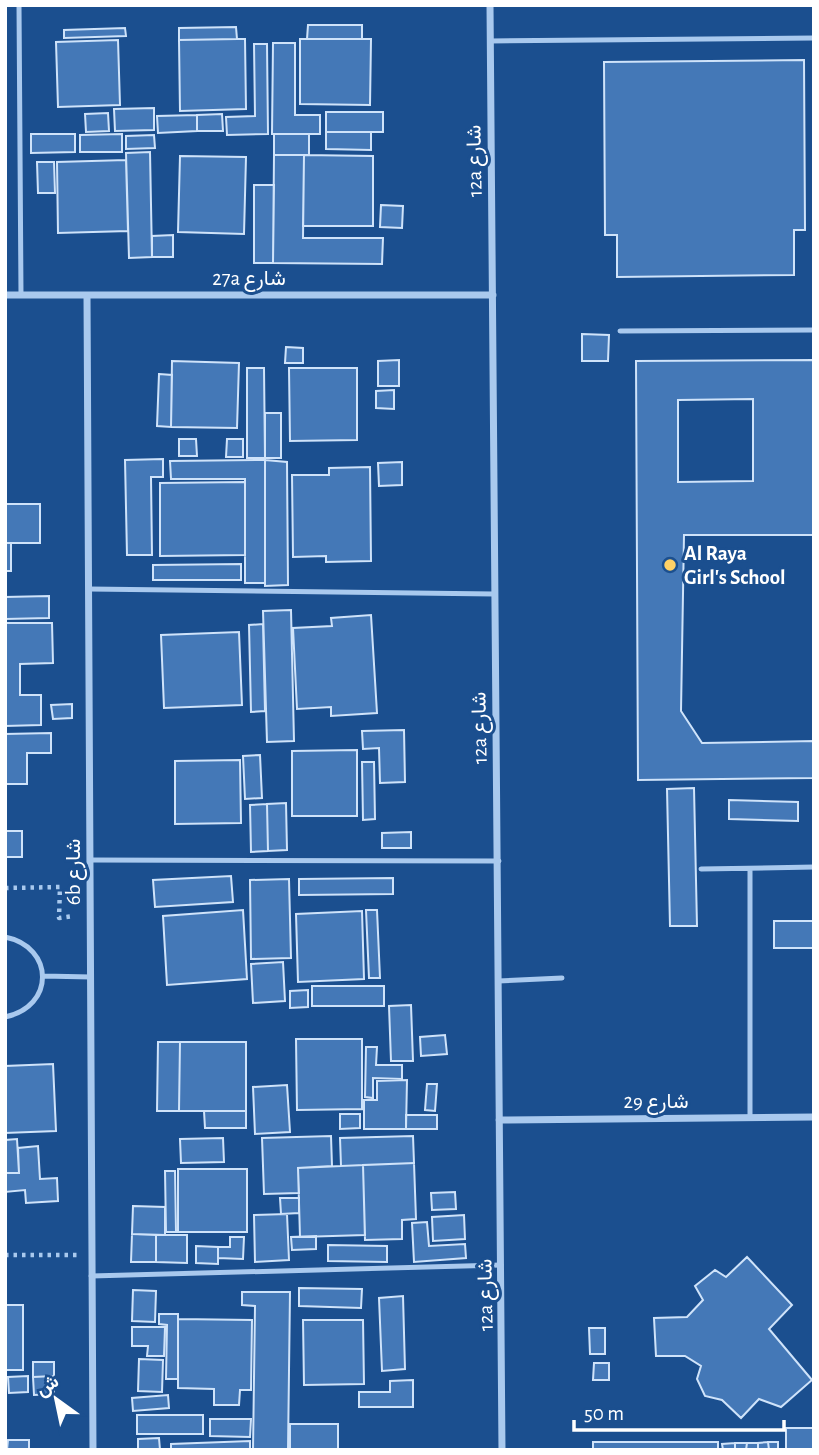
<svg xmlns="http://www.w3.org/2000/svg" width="819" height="1455" font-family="'Alegreya Sans',Vazirmatn,sans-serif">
	<rect width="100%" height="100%" fill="#1b4f8f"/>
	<path fill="#4478b7" stroke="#cfe3fa" stroke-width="2" fill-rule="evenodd" d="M308,25H362V39H307Z
		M236,27L237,39L179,40V28Z
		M125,28L126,36L64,38V30Z
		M237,39H245L246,109L180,111L179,40Z
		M300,39H371L370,105L300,104Z
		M118,40L120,105L58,107L56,42Z
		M273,43H295V115H320V134H272Z
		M254,44H267L268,134L227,135L226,117L255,116Z
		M804,60L805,230H794V275L617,277V235H605L604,62Z
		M154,108V130L115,131L114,109Z
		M326,112H383V132H326Z
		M108,113L109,131L86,132L85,114Z
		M222,114L223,131H197V115Z
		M197,115V131L158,133L157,116Z
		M326,132H371V150L326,149Z
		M31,134H75V152L31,153Z
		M122,134V152H80V135Z
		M274,134H309V155H274Z
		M154,135L155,148L126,149V136Z
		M150,152L152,257L129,258L126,153Z
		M274,155H304L303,238H383L382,264L273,263Z
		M304,155L373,156V226H303Z
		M180,156L246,157L244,234L178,232Z
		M126,160L128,231L58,233L57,162Z
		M37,162H54L55,193H38Z
		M254,185H274L273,263H254Z
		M381,205L403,206L402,228L380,227Z
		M173,235V257H152V236Z
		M582,334L609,335L608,361H582Z
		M286,347L303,348V363H285Z
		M399,360V386H378V361Z
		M814,360V535H684L681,711L702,743L814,741V778L638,780L636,361ZM753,399V481L678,482V400Z
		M172,361L239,363L237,428L171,427Z
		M247,368H264L265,458H247Z
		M289,368H357V440L290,441Z
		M159,374L172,375L171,427L157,426Z
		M394,390V409L376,408V391Z
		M265,413H281V458H265Z
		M179,439H196L197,456H179Z
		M227,439H243V457H226Z
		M163,459V477H151L152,555H127L125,460Z
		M265,460V583H245V479H171L170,461Z
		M265,460L287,462L288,585L265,586Z
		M402,462V485L379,486L378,463Z
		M370,467L371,561L326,562V556L293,557L292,475H329V468Z
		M245,482V555L160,556V483Z
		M5,504H40V543H5Z
		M5,543H11V571H5Z
		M241,564V580H153V565Z
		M49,596V618L5,619V597Z
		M291,610L294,741L267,742L263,611Z
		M371,615L377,713L331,716V707L297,709L293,628L332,626L331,618Z
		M5,623H52L53,663L20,664V695H41V725L5,726Z
		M263,624L265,711L251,712L249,625Z
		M239,632L242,705L164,708L161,635Z
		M72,704V718L53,719L51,705Z
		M404,730L405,782L380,783L379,748L363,749L362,731Z
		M51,733V753H27V784H5V734Z
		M357,750V816H292V751Z
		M260,755L262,798L245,799L243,756Z
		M240,760L241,823L175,824V761Z
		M362,762H374L375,819L363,820Z
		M694,788L697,926H670L667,789Z
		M729,800L798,802V821L729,819Z
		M286,803L287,850L268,851L267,804Z
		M267,804L268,851L251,852L250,805Z
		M5,831H22V857H5Z
		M411,832V848H382V833Z
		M231,876L233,902L155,907L153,880Z
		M393,878V894L299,895V879Z
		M289,879L291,958L251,959L250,880Z
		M243,910L247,979L167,985L163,916Z
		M366,910H377L380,978H369Z
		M362,911L364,979L298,982L296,914Z
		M774,921H814V948H774Z
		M283,962L285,1001L253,1003L251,964Z
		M312,986H384V1006H312Z
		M308,990V1007L290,1008V991Z
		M411,1005L413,1061H391L389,1006Z
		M445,1035L447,1054L421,1056L420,1037Z
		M296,1039H362V1109L297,1110Z
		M158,1042H180L179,1111H157Z
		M180,1042H246V1111H179Z
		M366,1047H377L376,1065H402V1079L373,1078V1098L365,1097Z
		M53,1064L56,1131L5,1133V1066Z
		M407,1080L406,1129H364V1100H377V1081Z
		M427,1084H437L435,1111L425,1110Z
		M287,1085L290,1132L255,1134L253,1087Z
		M204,1111H246V1128H205Z
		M340,1114H360V1128L340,1129Z
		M406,1115H437V1129H406Z
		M331,1136L332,1166L298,1168L299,1193L264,1194L262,1138Z
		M413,1136L414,1163L341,1166L340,1138Z
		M223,1138L224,1162L181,1163L180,1139Z
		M17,1139L19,1173H5V1140Z
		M38,1146L40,1179L57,1178L58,1201L26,1203L25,1190L5,1192V1173H19L18,1148Z
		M414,1163L416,1219L402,1220V1239L365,1240L363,1165Z
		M363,1165L365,1235L300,1237L298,1168Z
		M178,1169H247V1232H178Z
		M165,1171H175L176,1232H166Z
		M455,1192L456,1209L432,1210L431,1193Z
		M280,1198H299V1213L281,1214Z
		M133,1206L165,1207V1235L132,1234Z
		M287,1214L289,1260L255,1262L254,1215Z
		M464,1215L465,1239L433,1241L432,1217Z
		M427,1222L429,1246L465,1244L466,1258L414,1262L412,1223Z
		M132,1234L156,1235V1262H131Z
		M156,1235H187V1263L156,1262Z
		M316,1236V1249L292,1250L291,1237Z
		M230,1237H244L243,1259L218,1258V1247H230Z
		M328,1245L387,1246V1262L328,1261Z
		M196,1246L218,1247V1264L196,1263Z
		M747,1257L792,1305L769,1329L812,1380L781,1407L759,1399L741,1418L722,1400L705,1396L697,1379L701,1366L685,1356H656L654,1318L687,1317L703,1300L695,1286L715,1270L726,1277Z
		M299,1288L362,1289L361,1308L299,1306Z
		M133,1290L156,1291L155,1322L132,1321Z
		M242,1292H290L288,1450H253L255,1306L242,1305Z
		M403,1296L405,1369L382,1371L379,1298Z
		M5,1305H23V1370H5Z
		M159,1314H178V1379H166L167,1325L159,1324Z
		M178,1319L252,1320L251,1390H240L239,1405H214V1389L178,1388Z
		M303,1320H363L364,1384L304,1385Z
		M132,1327H165L164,1356H147L148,1346H132Z
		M589,1328H605V1354H590Z
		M139,1359L163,1360L162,1392L138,1391Z
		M33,1362H54V1376L33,1377Z
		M594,1363H609V1380H593Z
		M28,1376V1392L9,1393L8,1377Z
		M54,1376V1394L34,1395L33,1377Z
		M413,1380V1407H359V1392H390V1381Z
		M168,1395L169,1408L133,1411L132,1398Z
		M137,1415H203V1434H137Z
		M210,1419H251L250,1437L210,1436Z
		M290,1424H338V1450H290Z
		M786,1428H814V1450H786Z
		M159,1438L160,1450H138V1439Z
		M8,1440H29V1450H7Z
		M250,1441V1450H171V1444Z
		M593,1442H718V1450H593Z
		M768,1442L769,1450H758V1443Z
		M768,1442H778V1450H769Z
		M735,1443V1450H723L722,1444Z
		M735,1443H747L746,1450H735Z
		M747,1443H758V1450H746Z"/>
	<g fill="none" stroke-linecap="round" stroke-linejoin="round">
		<path stroke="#a9c9ee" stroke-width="4.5" stroke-dasharray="3.5 5" stroke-linecap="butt" d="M5,888L60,887L59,918L74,916
			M5,1255H77"/>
		<path stroke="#a9c9ee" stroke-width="5" d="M19,5L21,295
			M490,41L814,38
			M620,331L814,330
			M89,589L494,594
			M91,860L499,861
			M701,869L814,867
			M750,869V1118
			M5,937C55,947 55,1007 5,1017
			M43,976L91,977
			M498,981L562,978
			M91,1276L501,1265"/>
		<path stroke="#a9c9ee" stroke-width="7" d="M490,5L502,1450
			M5,295H493
			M87,295L93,1450
			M499,1120L814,1117"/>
	</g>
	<circle fill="#ffd166" stroke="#1b4f8f" stroke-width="2.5" cx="670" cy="565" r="7"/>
	<g text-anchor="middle" stroke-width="6" stroke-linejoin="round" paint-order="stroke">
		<g font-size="21" fill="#fff" stroke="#1b4f8f">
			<text transform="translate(474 161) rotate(-91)" y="7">12a شارع</text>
			<text x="249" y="285">27a شارع</text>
			<text transform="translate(479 728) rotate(-91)" y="7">12a شارع</text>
			<text transform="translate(73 872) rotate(-90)" y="7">6b شارع</text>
			<text x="656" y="1108">شارع 29</text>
			<text transform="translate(485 1295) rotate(-91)" y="7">12a شارع</text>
		</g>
		<g font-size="21" font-weight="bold" fill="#fff" stroke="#1b4f8f" text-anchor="start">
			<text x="684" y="560">Al Raya<tspan x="684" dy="24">Girl's School</tspan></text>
		</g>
	</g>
	<rect width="819" height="1455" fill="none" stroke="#ffffff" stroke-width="14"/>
	<g transform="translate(56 1399) rotate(327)" stroke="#1b4f8f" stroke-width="5" paint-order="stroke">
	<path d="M0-5L12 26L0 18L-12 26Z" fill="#ffffff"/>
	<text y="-10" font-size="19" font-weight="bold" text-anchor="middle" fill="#ffffff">ش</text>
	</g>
	<path d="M574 1420v10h210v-10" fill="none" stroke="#ffffff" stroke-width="3.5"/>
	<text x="584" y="1420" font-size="21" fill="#ffffff" stroke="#1b4f8f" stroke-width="5" paint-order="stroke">50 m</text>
</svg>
